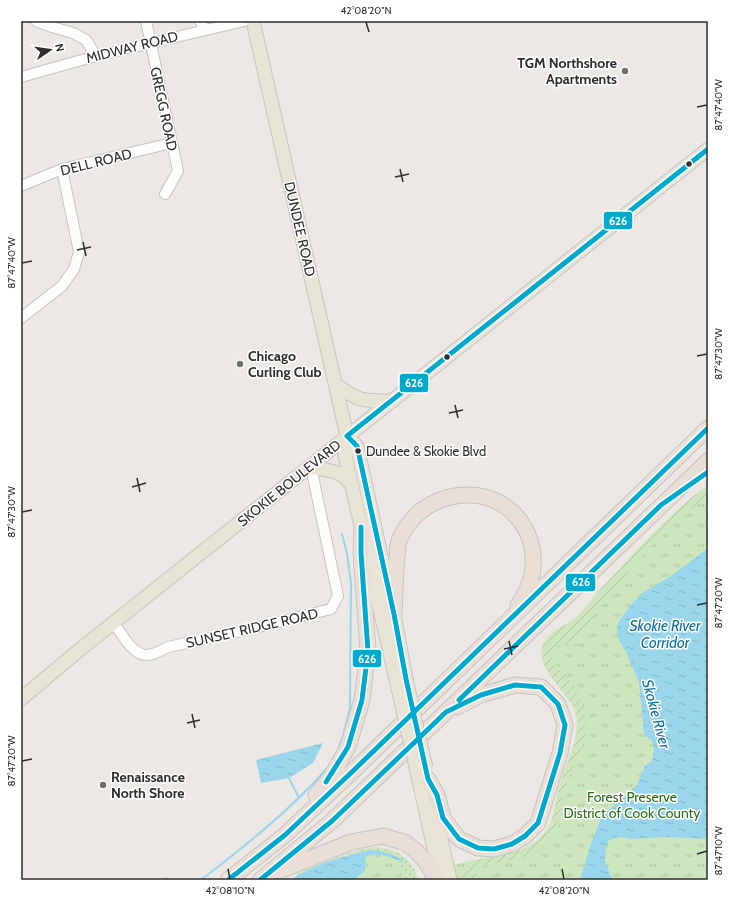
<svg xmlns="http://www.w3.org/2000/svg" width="729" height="901" font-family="Cabin,sans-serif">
	<defs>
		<pattern id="grass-dots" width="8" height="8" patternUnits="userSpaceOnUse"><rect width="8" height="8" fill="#cee6be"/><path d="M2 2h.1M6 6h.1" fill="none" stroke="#b1c6a4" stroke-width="1.8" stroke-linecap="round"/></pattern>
		<pattern id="park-tufts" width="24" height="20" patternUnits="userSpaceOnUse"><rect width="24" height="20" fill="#cee6be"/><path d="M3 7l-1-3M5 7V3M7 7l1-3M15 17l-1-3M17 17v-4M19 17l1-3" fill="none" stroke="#b1c6a4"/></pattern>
		<pattern id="garden-furrows" width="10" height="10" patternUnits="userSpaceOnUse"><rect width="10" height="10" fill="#cee6be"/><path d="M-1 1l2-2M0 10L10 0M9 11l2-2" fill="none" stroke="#b1c6a4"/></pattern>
		<pattern id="water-ripples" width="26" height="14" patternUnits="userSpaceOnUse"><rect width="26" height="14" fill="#99d6ec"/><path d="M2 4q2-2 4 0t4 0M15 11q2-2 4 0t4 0" fill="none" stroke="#84b8cb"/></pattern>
	</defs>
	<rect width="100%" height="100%" fill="#ece8e4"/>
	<path fill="url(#grass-dots)" d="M374,847C399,849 410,857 419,880H405L401,870L400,858C393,855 387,852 379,851C351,848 322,865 297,876L298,873C323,863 346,851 374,847Z"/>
	<path fill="url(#park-tufts)" d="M708,485V880H456L452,865C461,863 470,861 479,859C508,854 539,851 552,820C555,812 556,802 558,793C559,786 562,778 564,770C571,751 582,729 574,709C566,690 538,671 542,649C545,631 566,627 578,616C584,609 590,602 596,595C629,558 668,514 708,485Z
		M382,853L403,861C399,868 402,873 405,880H294L341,860Z"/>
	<path fill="url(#garden-furrows)" d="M708,485V495C654,536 610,589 575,646C565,643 548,643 552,659C554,666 562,669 566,675C580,691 587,713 585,734C583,754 570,769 565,788C561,802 562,817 556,830C551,840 543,848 534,854C519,862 482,861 475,874L476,876L475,880H463L464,870L467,864C476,859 486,858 496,856C509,854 524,851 536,842C540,839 545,834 548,829C554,817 555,804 558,791C563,773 574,751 577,733C578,725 577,714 573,707C564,690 539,669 542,650C545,631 566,627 578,616C585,609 591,600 597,593C632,556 667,515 708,485Z"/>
	<path fill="url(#water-ripples)" d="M708,548V839L666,837L632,839L619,837L609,840L606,847L605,860L612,880H580L591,843L602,816L637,785L645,766L652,761L654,748L652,741L644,735L639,682L627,654L618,638L617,627L620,620L630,606L644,592L671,576Z
		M323,743L313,763L289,778L261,783L256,760Z
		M371,850C382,851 394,853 403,861L401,862C389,856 380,853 367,856L365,859L366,867L364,872L353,880H290C313,865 344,855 371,850Z"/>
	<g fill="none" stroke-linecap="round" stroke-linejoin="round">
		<path stroke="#99d6ec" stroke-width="2" d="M337,752L343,736L350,708L351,583L347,553L342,534
			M289,778L299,798
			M166,878V880
			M201,880C246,845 291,810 329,766"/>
		<g stroke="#c5c4c5" stroke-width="12">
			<path id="minor" d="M36,21L52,27L73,33L86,40L96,56
				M146,21L178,171L165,194
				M200,21L205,30
				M21,77L96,56L244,21
				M21,186L62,169L172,143
				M21,318L62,286L74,269L79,252L62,169
				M114,623C122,634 132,655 147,655C154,655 162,650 168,647L255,628L331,609L338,596L311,467"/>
		</g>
		<g stroke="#c6c5c4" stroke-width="15">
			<path id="major" d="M253,21L347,436L345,456L398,688
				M335,384C360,402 362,401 393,401
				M347,436L357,446L394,614L406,679
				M311,467C330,472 340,468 352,486
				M21,699L78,651L708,149
				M418,776L441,880
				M434,807L450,880"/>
		</g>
		<g stroke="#c6c5c4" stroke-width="17">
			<path id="highway" d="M394,614C395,595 395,575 397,556C398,552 397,546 399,541C403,530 413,517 422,510C436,500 450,495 467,495C510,494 540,533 532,575C530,585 524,596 518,605
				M428,779L437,795L443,818L451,829L459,839L478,848L494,849L512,844L525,836L538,823L560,753L565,725L558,704L541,687L515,685L481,695L457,707
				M316,795L331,777L348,747L362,700L368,651L361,553L362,529
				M279,871L351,842L383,836L406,843L417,852L426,862L437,880
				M228,880L285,835L354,770L708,428
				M260,880L332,821L708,461"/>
		</g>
		<use href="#minor" stroke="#fcfcfb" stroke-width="10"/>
		<use href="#major" stroke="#e8e4d6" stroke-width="13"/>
		<use href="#highway" stroke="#eadfd6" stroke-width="15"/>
		<g stroke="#c6c5c4" stroke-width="15" stroke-linecap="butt">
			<path id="major-bridge" d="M406,679L426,768
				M398,688L418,776"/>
		</g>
		<use href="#major-bridge" stroke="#e8e4d6" stroke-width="13"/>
		<g stroke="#fff" stroke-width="8">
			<path id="bus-1" d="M347,436L708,149
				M347,436L357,446L394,614L406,679L419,738
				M515,685L541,687L558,704L565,725L560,753L538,823L525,836L512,844L494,849L478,848L459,839L443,818L437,795L428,779L419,738L446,712L481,695Z
				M459,700L661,505L708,472
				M326,782L348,747L362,700L368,651L361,553V527
				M228,880L285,835L354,770L708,428
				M260,880L332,821L419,738"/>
		</g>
		<use href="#bus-1" stroke="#00a9ce" stroke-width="5"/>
	</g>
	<path fill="none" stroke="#2e2e2e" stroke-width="1.5" d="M366,22L369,32M697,107L707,105M400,169L403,182M395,177L409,174M83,242L86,256M77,250L91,247M22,263L32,261M697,356L707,354M455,405L458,418M449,413L463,410M137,478L140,492M132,487L146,483M22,512L32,510M697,605L707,603M509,641L512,655M504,649L518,646M192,714L195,728M187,723L200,720M22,761L32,759M697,854L707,851M228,869L230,879M562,869L564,879"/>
	<g fill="#706f6e" stroke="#fff" stroke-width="1.5">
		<circle cx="625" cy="71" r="4"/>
		<circle cx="240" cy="364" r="4"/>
		<circle cx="103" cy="785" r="4"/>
	</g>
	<g fill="#2e2e2e" stroke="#fff" stroke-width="1.5">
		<circle cx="689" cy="164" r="3.5"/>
		<circle cx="447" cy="357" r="3.5"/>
		<circle cx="358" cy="451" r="3.5"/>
	</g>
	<g text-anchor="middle" stroke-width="3" stroke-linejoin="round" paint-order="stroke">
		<g font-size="13" fill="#2e2e2e" stroke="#fff" text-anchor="start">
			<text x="366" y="456">Dundee &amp; Skokie Blvd</text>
		</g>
		<g font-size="14" fill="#2e2e2e" stroke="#fff">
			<text transform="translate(132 47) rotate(-14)" y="5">MIDWAY ROAD</text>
			<text transform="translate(164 109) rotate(78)" y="5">GREGG ROAD</text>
			<text transform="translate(96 162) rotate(-14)" y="5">DELL ROAD</text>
			<text transform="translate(300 229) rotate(77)" y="5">DUNDEE ROAD</text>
			<text transform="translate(289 483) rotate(-39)" y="5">SKOKIE BOULEVARD</text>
			<text transform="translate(252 628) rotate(-13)" y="5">SUNSET RIDGE ROAD</text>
		</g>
		<g font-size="14" font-weight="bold" fill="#2e2e2e" stroke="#fff" text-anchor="start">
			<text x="617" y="68" text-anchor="end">TGM Northshore<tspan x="617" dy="16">Apartments</tspan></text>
			<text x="248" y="361">Chicago<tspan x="248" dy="16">Curling Club</tspan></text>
			<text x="111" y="782">Renaissance<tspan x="111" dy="16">North Shore</tspan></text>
		</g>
		<g font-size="14" fill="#2c6e1b" stroke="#fff">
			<text x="632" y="802">Forest Preserve<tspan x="632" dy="16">District of Cook County</tspan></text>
		</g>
		<g font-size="15" font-style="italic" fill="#0d6fa3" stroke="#fff">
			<text x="665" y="631">Skokie River<tspan x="665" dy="17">Corridor</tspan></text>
			<text transform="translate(656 714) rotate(75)" y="5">Skokie River</text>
		</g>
	</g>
	<g stroke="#fff" stroke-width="1.5">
		<rect x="603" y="211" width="30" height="19" rx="4" fill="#00a9ce"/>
		<rect x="399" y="373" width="30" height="20" rx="4" fill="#00a9ce"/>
		<rect x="565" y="573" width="31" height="19" rx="4" fill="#00a9ce"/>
		<rect x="352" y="649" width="30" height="19" rx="4" fill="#00a9ce"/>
	</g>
	<g font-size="11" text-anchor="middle" font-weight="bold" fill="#fff">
		<text x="618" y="225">626</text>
		<text x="414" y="387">626</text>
		<text x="581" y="586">626</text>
		<text x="367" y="663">626</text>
	</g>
	<rect width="729" height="901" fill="none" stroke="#ffffff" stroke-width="44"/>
	<g transform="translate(50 50) rotate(77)" stroke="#ffffff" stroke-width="3" paint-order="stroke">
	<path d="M0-3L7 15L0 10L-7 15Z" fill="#2e2e2e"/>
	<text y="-6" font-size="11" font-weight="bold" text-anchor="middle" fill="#2e2e2e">N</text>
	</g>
	<rect x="22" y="22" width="685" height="857" fill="none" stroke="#2e2e2e" stroke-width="1.5"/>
	<g font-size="10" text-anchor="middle" fill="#2e2e2e">
		<text x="366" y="14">42°08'20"N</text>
		<text transform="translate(718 105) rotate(-90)" y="4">87°47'40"W</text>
		<text transform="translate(11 263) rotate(-90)" y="4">87°47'40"W</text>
		<text transform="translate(718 354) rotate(-90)" y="4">87°47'30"W</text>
		<text transform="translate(11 512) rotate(-90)" y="4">87°47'30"W</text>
		<text transform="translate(718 603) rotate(-90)" y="4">87°47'20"W</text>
		<text transform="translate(11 761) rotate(-90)" y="4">87°47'20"W</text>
		<text transform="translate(718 851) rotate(-90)" y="4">87°47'10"W</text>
		<text x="230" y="894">42°08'10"N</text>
		<text x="564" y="894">42°08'20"N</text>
	</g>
</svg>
